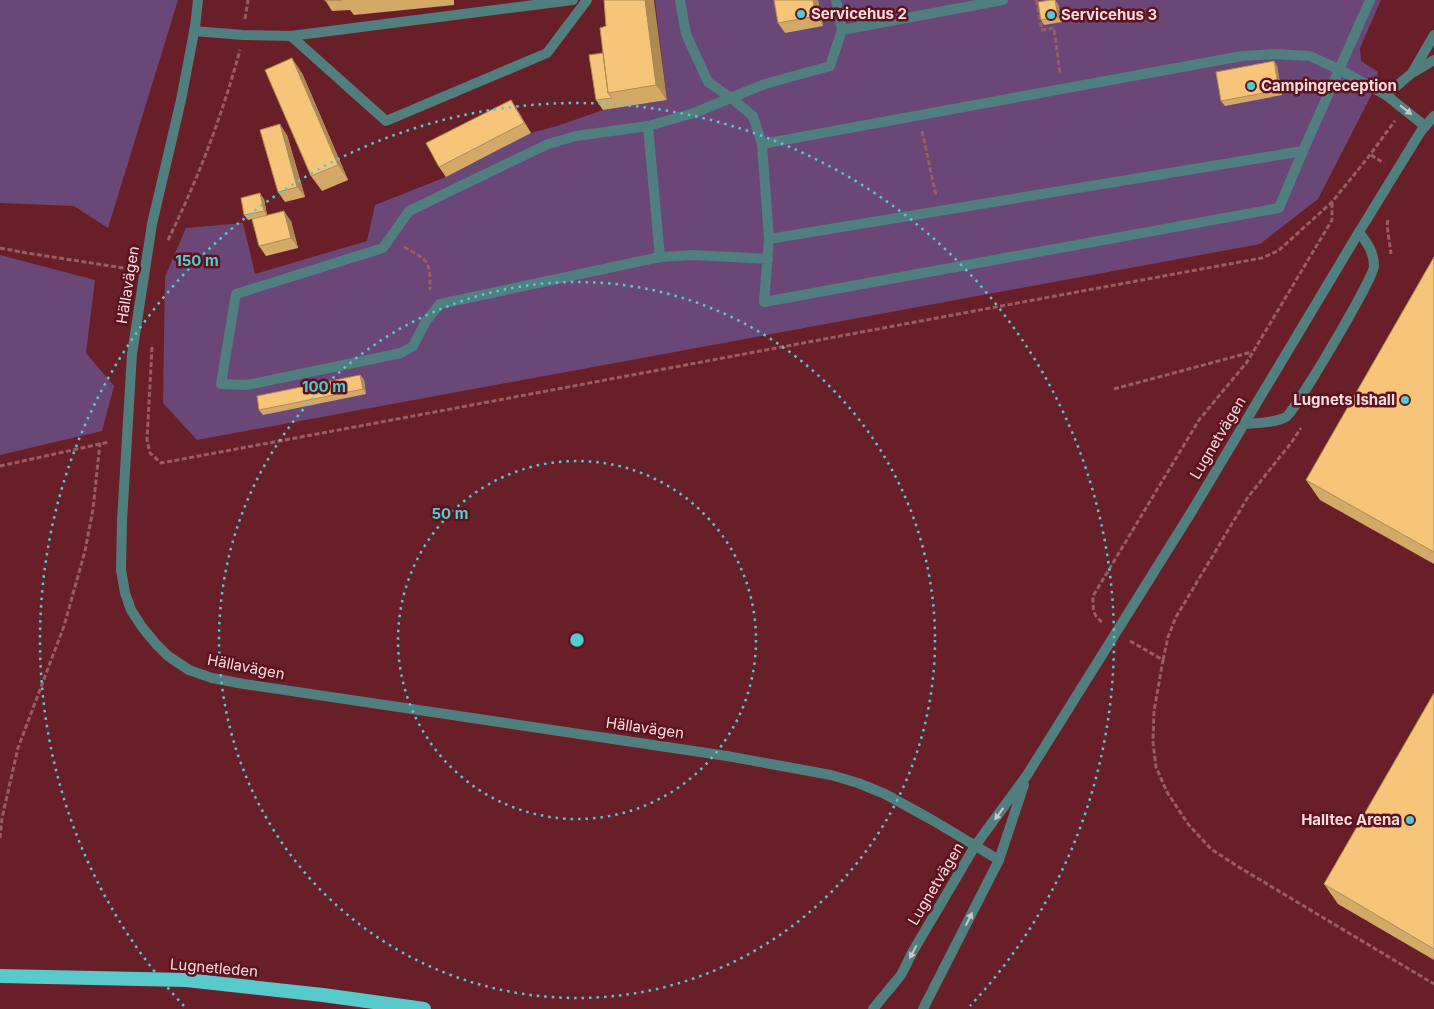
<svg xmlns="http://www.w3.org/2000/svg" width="1434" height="1009" font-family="Inter,sans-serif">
	<rect width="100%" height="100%" fill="#691f28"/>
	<path fill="#6b4778" d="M0,0H178L108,228L74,206L0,203Z
		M655,0H1381L1360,48L1361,61L1378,72L1375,88L1318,199L1260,244L197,440L163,403L165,277L186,228L243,223L255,274L367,241L375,205L446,177L531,133L557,126L603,110L667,100Z
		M0,255L95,280L86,353L114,386L102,431L0,455Z"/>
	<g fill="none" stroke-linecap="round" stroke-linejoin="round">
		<path stroke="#995e64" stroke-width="3" stroke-dasharray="5 2.5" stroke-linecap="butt" d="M1036,0L1042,30L1054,28L1060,74
			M245,19L248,0
			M922,131L936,196
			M1371,155L1384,163
			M1388,220L1387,225L1391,254
			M168,240C198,179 222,116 240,50
			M404,247C430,261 430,262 430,290
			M0,248L27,253L130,269
			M152,347L147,440L150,453L161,463C528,395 895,325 1262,258L1278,251L1332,202L1366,160L1395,121
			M1114,389L1252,352
			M0,466L109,442
			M1102,622C1092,615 1093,607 1093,596L1199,420L1247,362L1332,220V202
			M1130,641L1163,660L1154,711L1153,742L1156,767L1167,792L1188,824L1211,849L1237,866L1434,984
			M1163,660L1168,637L1176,617L1248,497L1291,443L1301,428
			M0,838L2,818L18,748L64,626L85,551L93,509L100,443"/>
		<path stroke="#517e7f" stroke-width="10" d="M680,0L686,34L708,82L731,98L753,116L762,144L769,239L764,302L1279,208L1303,151L1370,0
			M842,30L1003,0
			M194,31L243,35L291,36L573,0
			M291,36L386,121L547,53L587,0
			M1414,72L1434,60
			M1386,95L1412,73L1434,35
			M648,126L660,257
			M762,144L1242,56L1275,54L1310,56L1340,70L1386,95L1425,126
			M769,239L1303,151
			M768,259L693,255L660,257L440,304L426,321L413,346L401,353L247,385L221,384L236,294L383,248L409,211L548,144L576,136L648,126L694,113L765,84L830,66L842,30L836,0
			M1245,424C1258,423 1274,423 1286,417C1295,411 1374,278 1374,266C1374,252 1367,243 1359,232"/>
		<path stroke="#517e7f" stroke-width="10" d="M198,0L195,27L181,100L152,224L132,354L122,521L121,570L125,593L131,610L142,627L156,644L168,656L189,670L212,678L244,684L727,756L831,775L858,783L885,794L934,821L999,860
			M873,1009L901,975L913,951L975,846L1027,775L1192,511L1359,232L1421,131L1434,116
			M923,1009L999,860L1024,785"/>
		<path stroke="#58cacc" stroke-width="14" d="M0,976L186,980L323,995L424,1009"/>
	</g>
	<path fill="#d4a968" d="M325,0H454V5L354,15L350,10L332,11Z
		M604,0L667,100L603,110L596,100L603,53L606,26Z
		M774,0H818L823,26L785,33L778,23Z
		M1055,0L1058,4L1062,22L1044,25L1041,20Z
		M1274,61L1277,66L1282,95L1225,106L1221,101Z
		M302,73L348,180L322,191L311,176Z
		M518,111L531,133L446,177L439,167Z
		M287,135L305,197L285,202L278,192Z
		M264,199L267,215L291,221L298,248L266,256L259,246L252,219L248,220L244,215Z
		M1434,257V564L1320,500L1306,480Z
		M360,375L364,380L366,394L263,415L259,410Z
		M1434,693V960L1338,904L1324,884Z"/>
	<path fill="#ad8a55" d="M645,0H654L667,100L656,85Z
		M813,0H818L823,26L816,16Z
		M1055,0L1058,4L1062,22L1058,17Z
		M292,58L302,73L348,180L338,165Z
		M1274,61L1277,66L1282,95L1279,90Z
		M511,100L518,111L531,133L524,123Z
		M280,124L287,135L305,197L297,187Z
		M260,193L264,199L267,216L264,211Z
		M284,211L291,221L298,248L291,238Z
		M360,375L364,380L366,394L363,389Z"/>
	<path fill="#f7c579" stroke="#ad8a55" d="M325,0H343L325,1Z
		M604,0H645L656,85L608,93L600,28L606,26Z
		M774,0H813L816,16L778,23Z
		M1050,0H1055L1058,17L1041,20L1038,2Z
		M603,53L608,93L612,98L596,100L589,55Z
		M292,58L338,165L311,176L265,70Z
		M1274,61L1279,90L1221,101L1216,72Z
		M511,100L524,123L439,167L426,143Z
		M280,124L297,187L278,192L260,130Z
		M260,193L264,211L244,215L241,198Z
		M284,211L291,238L259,246L252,219Z
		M1434,257V552L1306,480Z
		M360,375L363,389L259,410L257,396Z
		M1434,693V949L1324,884Z"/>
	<defs><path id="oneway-solid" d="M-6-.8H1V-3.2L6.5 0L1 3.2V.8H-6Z" transform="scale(1.25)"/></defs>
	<g fill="#cfc5c6">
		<use href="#oneway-solid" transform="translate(1406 110) rotate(38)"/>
		<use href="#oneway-solid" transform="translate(999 814) rotate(126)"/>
		<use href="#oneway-solid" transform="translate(969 919) rotate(-63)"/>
		<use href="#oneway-solid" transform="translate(913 952) rotate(118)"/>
	</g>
	<g fill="none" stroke="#52cdcf" stroke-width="2.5" stroke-dasharray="2.5 5">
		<circle cx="577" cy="640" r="179"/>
		<circle cx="577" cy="640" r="358"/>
		<path d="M184 1006A537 537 0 1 1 970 1006"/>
	</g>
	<g fill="#52cdcf" stroke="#5c131f" stroke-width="2">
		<circle cx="801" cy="14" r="5"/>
		<circle cx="1051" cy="15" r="5"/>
		<circle cx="1251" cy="86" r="5"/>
		<circle cx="1405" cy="400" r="5"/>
		<circle cx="1410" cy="820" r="5"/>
	</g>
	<g text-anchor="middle" stroke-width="5" stroke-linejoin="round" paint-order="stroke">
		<g font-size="15" font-weight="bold" fill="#f9dddd" stroke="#5c131f" text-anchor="start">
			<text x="811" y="19">Servicehus 2</text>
			<text x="1061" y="20">Servicehus 3</text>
			<text x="1261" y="91">Campingreception</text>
			<text x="1395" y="405" text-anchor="end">Lugnets Ishall</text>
			<text x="1400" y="825" text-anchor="end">Halltec Arena</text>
		</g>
		<g font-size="15" fill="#f9dddd" stroke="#5c131f">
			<text transform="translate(128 285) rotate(-81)" y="5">Hällavägen</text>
			<text transform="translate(1218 438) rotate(-59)" y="5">Lugnetvägen</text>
			<text transform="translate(246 667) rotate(11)" y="5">Hällavägen</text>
			<text transform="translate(645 728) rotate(8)" y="5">Hällavägen</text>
			<text transform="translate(936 884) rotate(-59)" y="5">Lugnetvägen</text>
			<text transform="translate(214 968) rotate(5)" y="5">Lugnetleden</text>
		</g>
	</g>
	<circle cx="577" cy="640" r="8" fill="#52cdcf" stroke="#5c131f" stroke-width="2.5"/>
	<g font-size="15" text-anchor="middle" font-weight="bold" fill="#52cdcf" stroke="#5c131f" stroke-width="5" stroke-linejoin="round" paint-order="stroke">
		<text x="197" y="266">150 m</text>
		<text x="324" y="392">100 m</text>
		<text x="450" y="519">50 m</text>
	</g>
</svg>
